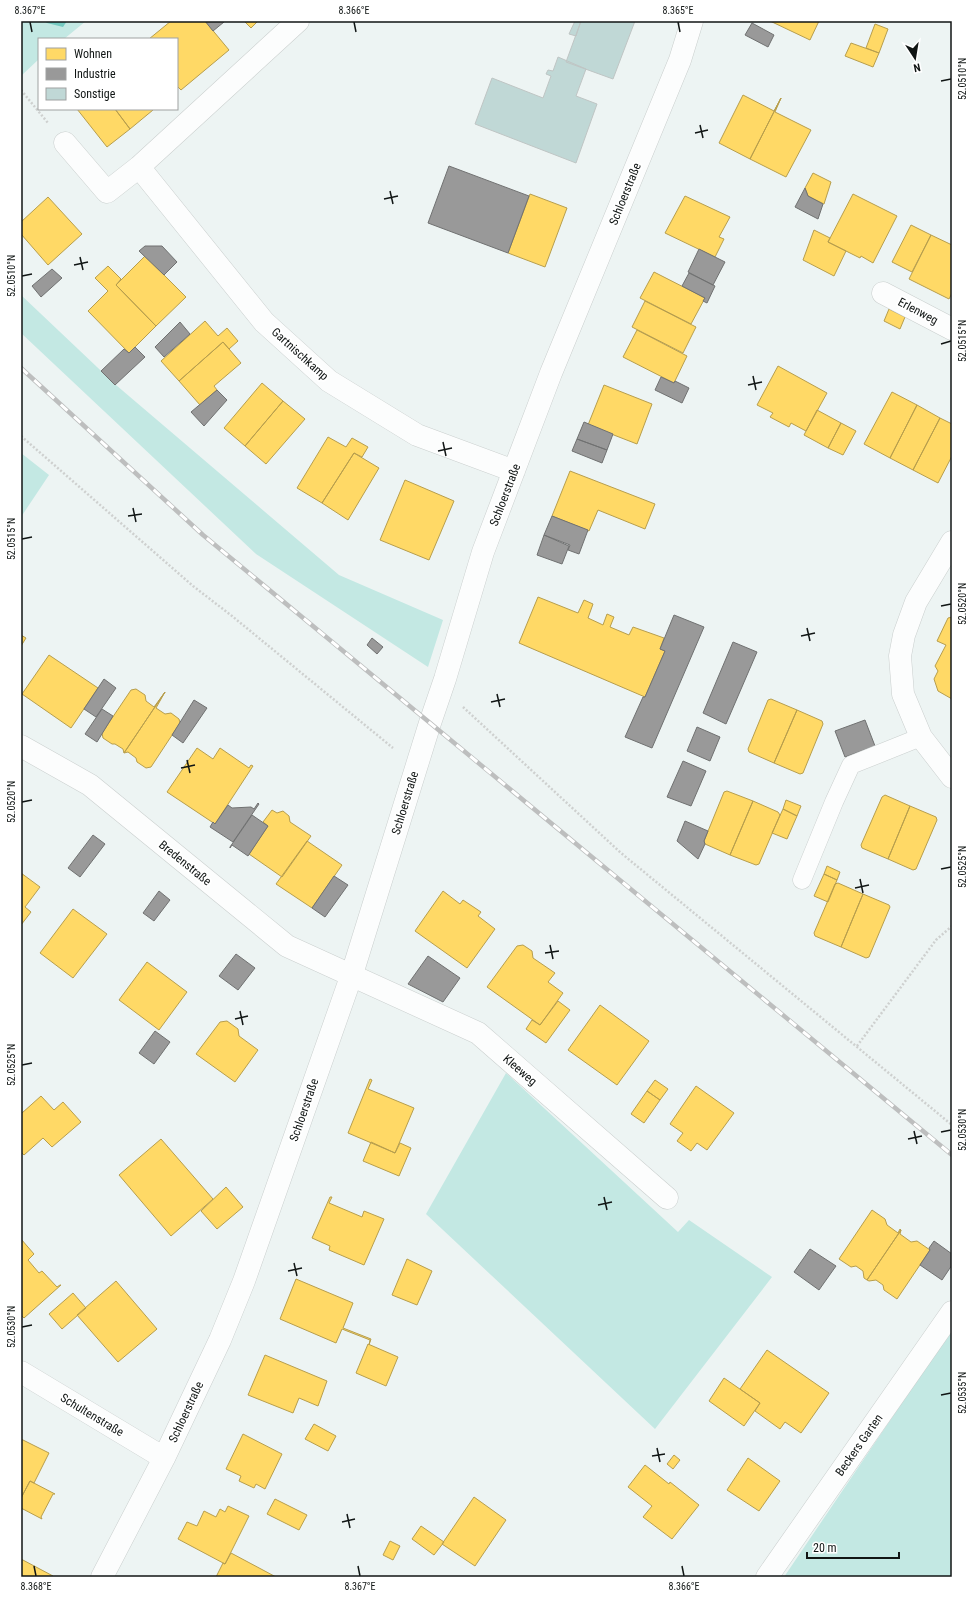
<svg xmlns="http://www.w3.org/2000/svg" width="973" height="1598" font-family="'Roboto Condensed',sans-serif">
	<rect width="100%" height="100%" fill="#edf4f3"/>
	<path fill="#c3e8e3" d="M21,21H86L64,39H39V59L21,76Z
		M21,295L116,385L339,575L443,620L428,667L256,554L21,333Z
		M21,453L49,475L21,517Z
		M506,1073L678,1232L689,1220L772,1277L655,1429L426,1214Z
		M952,1329V1577H784Z"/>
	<path fill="#75cac1" d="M44,21H67L63,27L47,23Z"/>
	<path fill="#ffd966" stroke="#b79e4d" d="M171,21H205L229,50L181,90L177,86V39H149Z
		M244,21H258L251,28Z
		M770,21H819L810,40Z
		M875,24L888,29L879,53L866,48Z
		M851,43L879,53L873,67L845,56Z
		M743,95L774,111L781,98L750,159L719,143Z
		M781,98L775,112L811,130L786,177L750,159Z
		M77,109H115L130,129L107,147Z
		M115,109H152L153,110L130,129Z
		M813,173L831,182L824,204L808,196L805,188Z
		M530,194L567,208L545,267L508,253Z
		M853,194L897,216L873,263L861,256L860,258L828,242Z
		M685,196L730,217L719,237L724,239L715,257L665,233Z
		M48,197L82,234L48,265L21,234V222Z
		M911,225L931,235L912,272L892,262Z
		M814,230L830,238L828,242L846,251L834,276L803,260Z
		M931,235L952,245V293L949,299L909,279Z
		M145,256L186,297L156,326L116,285Z
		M108,266L121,279L116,285L156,326L129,353L88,311L108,291L95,278Z
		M654,272L705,298L691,324L640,298Z
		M645,301L696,327L683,353L632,327Z
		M889,309L905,317L900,329L884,321Z
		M205,321L218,336L227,328L238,341L229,349L223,342L179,381L161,361Z
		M637,330L687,356L674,383L623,357Z
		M223,342L241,363L214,386L217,390L200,405L179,381Z
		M778,366L827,393L806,431L791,423L789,427L770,417L773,413L757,405Z
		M262,383L283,401L245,446L224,428Z
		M604,385L652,404L637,444L588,425Z
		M892,392L917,405L890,458L864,444Z
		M283,401L305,419L266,464L245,446Z
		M917,405L940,418L913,470L890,458Z
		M817,410L841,423L828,448L804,435Z
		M940,418L952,424V456L938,483L913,470Z
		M841,423L856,431L843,455L828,448Z
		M328,437L346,447L352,438L368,447L362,457L354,453L322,503L297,488Z
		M354,453L379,468L348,520L322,503Z
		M570,471L655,504L645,529L598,510L589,531L552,516Z
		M405,480L454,501L429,560L380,540Z
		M538,597L578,613L584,600L593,604L588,618L603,625L607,614L614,617L610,627L629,635L633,627L664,638L660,649L665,651L645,697L519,643Z
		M952,617V699L938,691L934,679L938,671L935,666L946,645L937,641L948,618Z
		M21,635L26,638L21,646Z
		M49,655L98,688L71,728L22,694Z
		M136,689L145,695L146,701L154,707L165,692L124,753L123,749L115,744H112L103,738L102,733L131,690Z
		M165,692L156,708L165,714L171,713L179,719L180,723L151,767L146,768L137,762L136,758L128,752L124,753Z
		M771,699L797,710L774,763L749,752L748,749L768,700Z
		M797,710L822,721L823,724L803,773L800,774L774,763Z
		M197,748L213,759L220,748L249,768L251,765L253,766L215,824L167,792Z
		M727,791L753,801L730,855L705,844L704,841L724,792Z
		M885,795L910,806L888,859L862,848L861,845L882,797Z
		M786,800L801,806L797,816L783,809Z
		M753,801L778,812L780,815L759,864L756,865L730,855Z
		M910,806L936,817L937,820L916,869L913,870L888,859Z
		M783,809L797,816L787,839L772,833Z
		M272,810L277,813L283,811L289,816L290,822L311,836L282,877L249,854L268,826L263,822Z
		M307,841L342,865L312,908L276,884Z
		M827,866L840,872L837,880L824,874Z
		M21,873L40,887L25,907L31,912L21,925Z
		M824,874L837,880L828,902L814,896Z
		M838,883L863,894L841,947L815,936L814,933L835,884Z
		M443,891L460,904L463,900L481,912L478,916L495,929L467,968L415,931Z
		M863,894L889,905L890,907L869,957L866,958L841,947Z
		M73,909L107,934L73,978L40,953Z
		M523,945L532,951L533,958L555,973L548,982L563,993L540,1025L487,987L517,946Z
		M147,962L187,992L159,1030L119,1000Z
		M558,1001L570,1010L546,1043L526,1029L532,1020L540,1025Z
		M600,1005L649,1041L617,1085L568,1050Z
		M227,1021L238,1029L239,1036L258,1050L235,1082L196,1054L220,1022Z
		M370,1079L372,1080L368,1089L414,1108L395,1153L348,1133Z
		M655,1080L668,1089L660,1100L647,1091Z
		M696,1086L734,1113L707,1150L697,1143L691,1151L677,1141L683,1133L670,1124Z
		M647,1091L660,1100L644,1123L631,1114Z
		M41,1096L54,1110L63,1102L81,1122L52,1147L43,1138L24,1155L21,1152V1112L22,1113Z
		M161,1139L213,1199L171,1236L119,1175Z
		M371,1142L395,1153L400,1143L411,1148L399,1176L363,1161Z
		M226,1187L243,1207L217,1229L201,1211Z
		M330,1197H332L329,1203L362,1217L364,1211L384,1219L364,1265L329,1250L330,1246L312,1238Z
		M872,1210L885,1219L887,1225L898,1233L900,1229L901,1230L867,1280L864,1278L863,1271L856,1266L851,1267L839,1259Z
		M901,1230L900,1234L911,1242L917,1241L930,1250L897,1299L884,1290L883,1285L876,1280L869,1281L867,1280Z
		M21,1239L34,1254L28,1260L39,1273L42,1271L57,1287L60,1285H61L24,1318L21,1315Z
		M407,1259L432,1271L417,1305L392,1295Z
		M296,1279L353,1303L343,1328L371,1339L369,1345L370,1340L342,1329L336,1343L280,1319Z
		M116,1281L157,1329L118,1362L77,1315Z
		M73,1293L86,1308L62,1329L49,1314Z
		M368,1344L398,1357L386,1386L356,1373Z
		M767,1350L829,1393L801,1433L785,1422L780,1429L755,1411L760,1403L740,1389Z
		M265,1355L327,1381L318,1406L299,1398L293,1413L248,1395Z
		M724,1378L760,1403L744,1426L709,1401Z
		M314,1424L336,1436L328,1451L305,1439Z
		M243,1434L282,1454L265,1489L256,1484L254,1488L239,1481L241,1476L226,1469Z
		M21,1439L49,1453L34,1483L30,1481L21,1498Z
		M674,1455L680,1460L673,1469L667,1464Z
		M748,1458L780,1481L759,1511L727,1490Z
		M645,1465L669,1484L670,1482L699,1505L672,1539L643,1517L652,1506L628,1487Z
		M30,1481L55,1494H53L41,1517L42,1519L21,1508V1498Z
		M474,1497L506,1520L475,1566L442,1544Z
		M275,1499L307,1515L299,1530L267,1514Z
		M228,1506L249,1516L225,1564L178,1539L187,1522L197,1526L204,1511L216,1517L220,1509L225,1512Z
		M421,1526L444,1542L434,1555L412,1539Z
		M390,1541L400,1546L393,1560L383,1555Z
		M231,1553L276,1577H216L223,1563L225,1564Z
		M21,1559L53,1576L52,1577H21Z"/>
	<path fill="#999" stroke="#707171" d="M205,21H223L224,22L213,31Z
		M752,23L774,35L768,47L745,35Z
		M449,166L529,196L508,253L428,223Z
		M805,188L808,196L823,204L818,219L795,207Z
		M145,246H162L177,262L164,275L139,251Z
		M699,249L725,262L713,285L688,272Z
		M52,269L62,278L41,297L32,286Z
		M689,273L715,286L707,303L703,301L705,298L682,286Z
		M180,322L190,334L164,357L155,347Z
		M135,347L145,357L115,385L101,371L124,349L129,353Z
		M661,377L674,383L675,381L689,388L682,403L655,390Z
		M217,390L227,400L204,426L191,412Z
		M584,422L613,434L607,450L577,439Z
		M577,439L607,450L602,463L572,451Z
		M552,516L588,530L579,554L568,550L570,545L544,535Z
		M544,535L569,546L562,564L537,555Z
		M674,615L704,627L652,748L625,737L643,697H645L665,651L660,649Z
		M372,638L383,647L377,654L367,645Z
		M733,642L757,652L726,724L703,713Z
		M104,679L116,688L96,717L84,709Z
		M194,700L207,708L183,743L172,735Z
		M102,709L113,716L97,742L85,734Z
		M865,720L875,746L845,757L835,731Z
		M697,727L720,737L710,761L687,751Z
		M683,761L706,771L691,806L667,797Z
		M258,803L259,804L233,842L210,827L213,822L215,824L228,805L232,808L251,807L254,809Z
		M252,815L268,826L248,856L232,845L230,848V847Z
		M685,821L708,831L704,841L705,844L698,859L677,841Z
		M93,835L105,844L80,877L68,868Z
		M334,876L348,885L325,917L312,908Z
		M159,891L170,900L154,921L143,913Z
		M236,954L255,968L238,990L219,976Z
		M428,956L460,978L443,1002L408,984Z
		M155,1031L170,1042L154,1064L139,1053Z
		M934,1241L952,1254V1265L942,1280L920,1265L930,1250L929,1248Z
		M810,1249L836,1266L819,1290L794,1272Z"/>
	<path fill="#c0d8d6" stroke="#bfc5c4" d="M575,21H581L576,36L569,34Z
		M581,21H635L613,79L566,62Z
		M558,57L586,69L576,96L597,104L576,163L475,124L492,78L543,98L551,76L546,74L548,70L553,71Z"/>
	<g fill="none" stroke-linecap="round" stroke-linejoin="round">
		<g stroke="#cacfce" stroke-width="19">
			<path id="lane" d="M802,880L834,802L851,765L921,737"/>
		</g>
		<g stroke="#cacfce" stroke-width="23">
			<path id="street" d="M65,143L107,192L139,167L298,21
				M139,167L264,322L329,381L417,435L514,471
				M883,293L952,329
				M952,542L916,602L904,635L900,656L903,694L921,737L952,777
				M21,746L90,785L287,946L478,1033L667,1198
				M21,1372L164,1458
				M102,1577L164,1458L220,1340L244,1281L352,974L430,723L445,679L483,552L551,373L680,60L692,21
				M767,1577L952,1312"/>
		</g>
		<path stroke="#ced0cf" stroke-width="2.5" stroke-dasharray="2 2" stroke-linecap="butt" d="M21,90L48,123
			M21,436L193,586L232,616L393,748
			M463,707L621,853L952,1125
			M857,1046L936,940L952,926"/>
		<use href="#lane" stroke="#fcfdfd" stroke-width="18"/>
		<use href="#street" stroke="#fcfdfd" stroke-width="22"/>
		<g stroke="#bdbebe" stroke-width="4.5">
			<path id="rail" d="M21,368L203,535L952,1155"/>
		</g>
		<use href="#rail" stroke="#fff" stroke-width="3" stroke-dasharray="9" stroke-linecap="butt"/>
	</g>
	<path fill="none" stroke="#101514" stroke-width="1.5" d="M30,22L32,32M354,22L356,32M678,22L680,32M941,81L951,79M700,125L703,138M695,133L708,130M390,191L393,204M384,199L398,196M80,257L83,270M74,265L88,262M22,276L32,274M941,344L951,341M753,376L756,390M748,385L762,382M443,442L446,456M438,451L452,448M133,508L136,522M128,516L142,514M22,539L32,537M941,606L951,604M807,628L810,641M801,636L815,633M497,694L500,707M491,702L505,699M187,760L190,773M181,768L195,765M22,802L32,800M941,869L951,867M860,879L863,893M855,888L869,885M550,945L553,959M545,953L559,951M240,1011L243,1025M235,1019L248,1016M22,1065L32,1063M914,1131L917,1144M941,1132L951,1130M908,1139L922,1136M604,1197L607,1210M598,1205L612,1202M294,1263L297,1276M288,1271L302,1268M22,1327L32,1325M941,1395L951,1393M657,1448L660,1462M652,1456L665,1454M347,1514L350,1528M342,1522L355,1519M34,1566L36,1576M358,1566L360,1576M682,1566L684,1576"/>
	<g text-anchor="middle" stroke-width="4" stroke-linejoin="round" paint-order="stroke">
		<g font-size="12" fill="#101514" stroke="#fff">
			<text transform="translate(625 194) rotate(-68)" y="4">Schloerstraße</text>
			<text transform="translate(918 311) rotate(28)" y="4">Erlenweg</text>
			<text transform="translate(300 354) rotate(42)" y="4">Gartnischkamp</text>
			<text transform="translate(505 495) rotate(-69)" y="4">Schloerstraße</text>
			<text transform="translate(405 803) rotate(-73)" y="4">Schloerstraße</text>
			<text transform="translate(185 863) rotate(39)" y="4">Bredenstraße</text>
			<text transform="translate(520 1070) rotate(41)" y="4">Kleeweg</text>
			<text transform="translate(304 1110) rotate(-71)" y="4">Schloerstraße</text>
			<text transform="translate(186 1412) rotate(-65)" y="4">Schloerstraße</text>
			<text transform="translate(92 1415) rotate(31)" y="4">Schultenstraße</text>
			<text transform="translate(859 1445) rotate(-55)" y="4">Beckers Garten</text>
		</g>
	</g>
	<rect width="973" height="1598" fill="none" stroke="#ffffff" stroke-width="44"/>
	<rect x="38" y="38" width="140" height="72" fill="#ffffff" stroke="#9fa1a1"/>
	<rect x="46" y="48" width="20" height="12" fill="#ffd966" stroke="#9fa1a1"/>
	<text x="74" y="58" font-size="12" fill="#101514">Wohnen</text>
	<rect x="46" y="68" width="20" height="12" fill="#999999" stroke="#9fa1a1"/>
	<text x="74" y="78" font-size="12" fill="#101514">Industrie</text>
	<rect x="46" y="88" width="20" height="12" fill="#c0d8d6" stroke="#9fa1a1"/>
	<text x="74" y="98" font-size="12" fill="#101514">Sonstige</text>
	<g transform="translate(915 58) rotate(168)" stroke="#ffffff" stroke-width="3" paint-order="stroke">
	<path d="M0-3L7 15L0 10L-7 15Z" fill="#101514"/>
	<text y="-6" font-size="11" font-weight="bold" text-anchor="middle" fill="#101514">N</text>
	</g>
	<path d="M807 1552v6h92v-6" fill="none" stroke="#101514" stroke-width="2"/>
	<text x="813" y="1552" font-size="12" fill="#101514" stroke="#ffffff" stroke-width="3" paint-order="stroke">20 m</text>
	<rect x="22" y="22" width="929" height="1554" fill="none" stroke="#101514" stroke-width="1.5"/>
	<g font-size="10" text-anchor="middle" fill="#101514">
		<text x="30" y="14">8.367°E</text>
		<text x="354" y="14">8.366°E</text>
		<text x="678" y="14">8.365°E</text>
		<text transform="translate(962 79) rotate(-90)" y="4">52.0510°N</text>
		<text transform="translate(11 276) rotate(-90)" y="4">52.0510°N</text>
		<text transform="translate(962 341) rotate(-90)" y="4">52.0515°N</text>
		<text transform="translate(11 539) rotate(-90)" y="4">52.0515°N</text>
		<text transform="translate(962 604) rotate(-90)" y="4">52.0520°N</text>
		<text transform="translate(11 802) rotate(-90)" y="4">52.0520°N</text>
		<text transform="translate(962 867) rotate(-90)" y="4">52.0525°N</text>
		<text transform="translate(11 1065) rotate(-90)" y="4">52.0525°N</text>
		<text transform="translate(962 1130) rotate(-90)" y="4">52.0530°N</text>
		<text transform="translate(11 1327) rotate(-90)" y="4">52.0530°N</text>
		<text transform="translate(962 1393) rotate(-90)" y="4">52.0535°N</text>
		<text x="36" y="1590">8.368°E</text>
		<text x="360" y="1590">8.367°E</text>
		<text x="684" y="1590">8.366°E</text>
	</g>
</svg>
